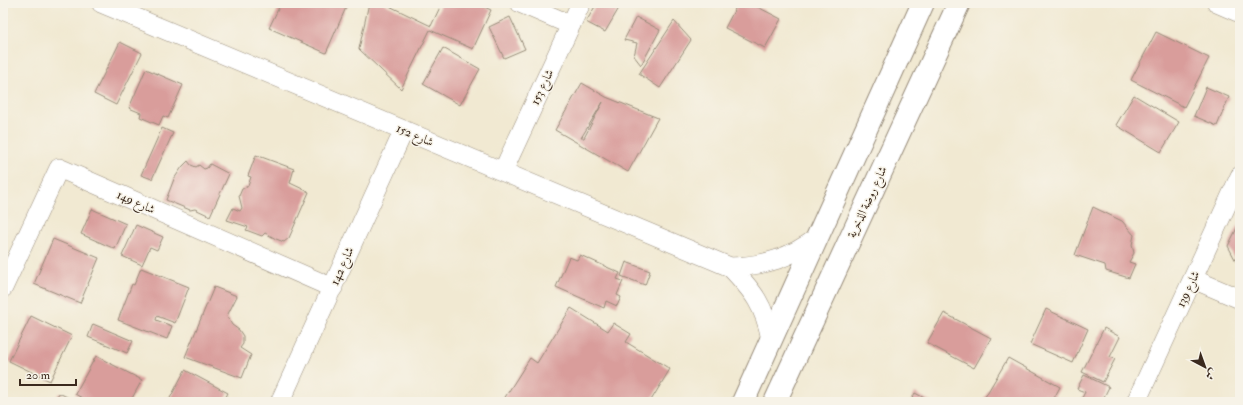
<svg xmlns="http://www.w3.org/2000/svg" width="1243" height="405" font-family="'IM FELL Double Pica',Amiri,serif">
	<rect width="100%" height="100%" fill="#f7f3e8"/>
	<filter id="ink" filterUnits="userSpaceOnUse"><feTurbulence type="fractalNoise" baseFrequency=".025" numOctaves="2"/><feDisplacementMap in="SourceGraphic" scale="8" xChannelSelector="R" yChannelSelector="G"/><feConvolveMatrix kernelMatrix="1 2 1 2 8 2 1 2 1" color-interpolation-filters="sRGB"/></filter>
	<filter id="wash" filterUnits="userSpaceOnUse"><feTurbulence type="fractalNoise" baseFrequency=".012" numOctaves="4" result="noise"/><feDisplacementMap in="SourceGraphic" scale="16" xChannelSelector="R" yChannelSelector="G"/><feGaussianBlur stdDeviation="0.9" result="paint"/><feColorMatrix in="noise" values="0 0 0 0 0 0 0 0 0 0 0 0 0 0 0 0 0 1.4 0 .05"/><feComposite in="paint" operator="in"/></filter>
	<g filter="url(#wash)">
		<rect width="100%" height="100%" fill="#f1e9d2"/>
		<g id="blocks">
			<path fill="#d99d9b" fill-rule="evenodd" d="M281,3H348L326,53L269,28Z
				M369,3H383L431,26L442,3H476L491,10L473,49L430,30L401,89L359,49Z
				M597,3H622L605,32L586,22Z
				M738,3H750L781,19L765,48L725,28Z
				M510,17L525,49L504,58L489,27Z
				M636,17L660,30L641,65L634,56L637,43L624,40Z
				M674,21L691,40L660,88L639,74Z
				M1156,32L1209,58L1184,107L1131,80Z
				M120,42L142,53L116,105L94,94Z
				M443,48L480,69L460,105L423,84Z
				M146,69L183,85L168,118L163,116L159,125L140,117L141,113L129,108Z
				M582,83L606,97L658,118L628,172L555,130ZM603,102L584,138H581Z
				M1206,87L1229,97L1217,126L1194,116Z
				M1134,95L1179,122L1161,152L1116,125Z
				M162,128L173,133L152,179L141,175Z
				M256,155L294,169L290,183L309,192L289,238L284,242L276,239L265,233L262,236L246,230L248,227L227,220L233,208L240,211L242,208L239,196L242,189L248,186L251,177L248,176Z
				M188,161L191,165L196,167L199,165L204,169L207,168L210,164L229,174L210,216L195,209L190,210L166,200L174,179L182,167Z
				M1093,207L1122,221L1134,235L1132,245L1134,253L1129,262L1135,264L1129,278L1106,271L1105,265L1075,255Z
				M92,209L126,224L115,249L81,234Z
				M136,225L163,237L157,250L150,247L142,265L122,256Z
				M1238,226L1240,227L1239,267L1228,246Z
				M53,239L99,258L80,303L34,284Z
				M580,255L620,273L617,279L623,281L617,295L621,297L617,306L606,301L604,308L556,287L569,257L577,260Z
				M626,262L650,271L645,285L621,276Z
				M141,268L189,287L175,323L157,316L156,320L172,326L167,339L118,320L132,284L134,285Z
				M214,287L237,296L227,316L232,325L239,330L243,336V344L240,348L251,355L242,378L185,357Z
				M571,308L608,331L613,323L631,334L626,342L670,369L650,402H502L530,358L537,363Z
				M1046,309L1088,329L1073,363L1030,344Z
				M944,313L991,338L974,368L927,343Z
				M31,316L72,336L50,381L9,361Z
				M93,324L133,341L127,353L88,337Z
				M1104,328L1120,337L1110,357L1115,359L1103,382L1082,372Z
				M96,356L142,380L130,402H89L75,394Z
				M1008,358L1060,387L1052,402H982Z
				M185,370L228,393L223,402H168Z
				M1084,375L1109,387L1102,401L1097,399L1096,402H1080L1085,392L1077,389Z
				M59,393L75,401L74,402H54Z
				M915,393L932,402H910Z"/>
		</g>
	</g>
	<g filter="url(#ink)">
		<use href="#blocks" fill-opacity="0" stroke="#968a78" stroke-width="1"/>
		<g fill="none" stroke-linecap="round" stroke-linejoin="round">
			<g stroke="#968a78" stroke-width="20">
				<path id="street" d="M101,3L730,267C754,292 764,305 771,339
					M520,3L571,25
					M1217,3L1240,13
					M503,171L581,3
					M730,267C765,266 790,258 818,237
					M1193,279L1240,299
					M3,288L59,168L333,288
					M280,402L404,130
					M1136,402L1240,176"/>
			</g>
			<g stroke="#968a78" stroke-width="24">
				<path id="secondary" d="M743,402L923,3
					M775,402L959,3"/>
			</g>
			<use href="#street" stroke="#fff" stroke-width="19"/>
			<use href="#secondary" stroke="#fff" stroke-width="22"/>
		</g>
	</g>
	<g text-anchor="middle" stroke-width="3" stroke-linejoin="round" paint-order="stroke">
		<g font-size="12" fill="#3b2a1e" stroke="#f7f3e8">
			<text transform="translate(542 87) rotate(-65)" y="4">شارع 153</text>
			<text transform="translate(415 135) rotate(23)" y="4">شارع 152</text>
			<text transform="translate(136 202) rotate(24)" y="4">شارع 149</text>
			<text transform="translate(867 202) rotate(-65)" y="4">شارع روضة الذخرية</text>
			<text transform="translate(342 266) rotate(-66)" y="4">شارع 142</text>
			<text transform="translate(1188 289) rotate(-65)" y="4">شارع 139</text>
		</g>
	</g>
	<rect width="1243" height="405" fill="none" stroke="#f7f3e8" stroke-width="16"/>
	<g transform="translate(1205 367) rotate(139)" stroke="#f7f3e8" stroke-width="3" paint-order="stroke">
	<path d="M0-3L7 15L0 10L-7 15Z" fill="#3b2a1e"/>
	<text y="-6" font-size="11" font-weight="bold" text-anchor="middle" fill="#3b2a1e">ش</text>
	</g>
	<path d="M20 379v6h56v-6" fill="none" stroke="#3b2a1e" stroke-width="2"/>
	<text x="26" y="379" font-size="12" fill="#3b2a1e" stroke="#f7f3e8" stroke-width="3" paint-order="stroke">20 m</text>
</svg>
